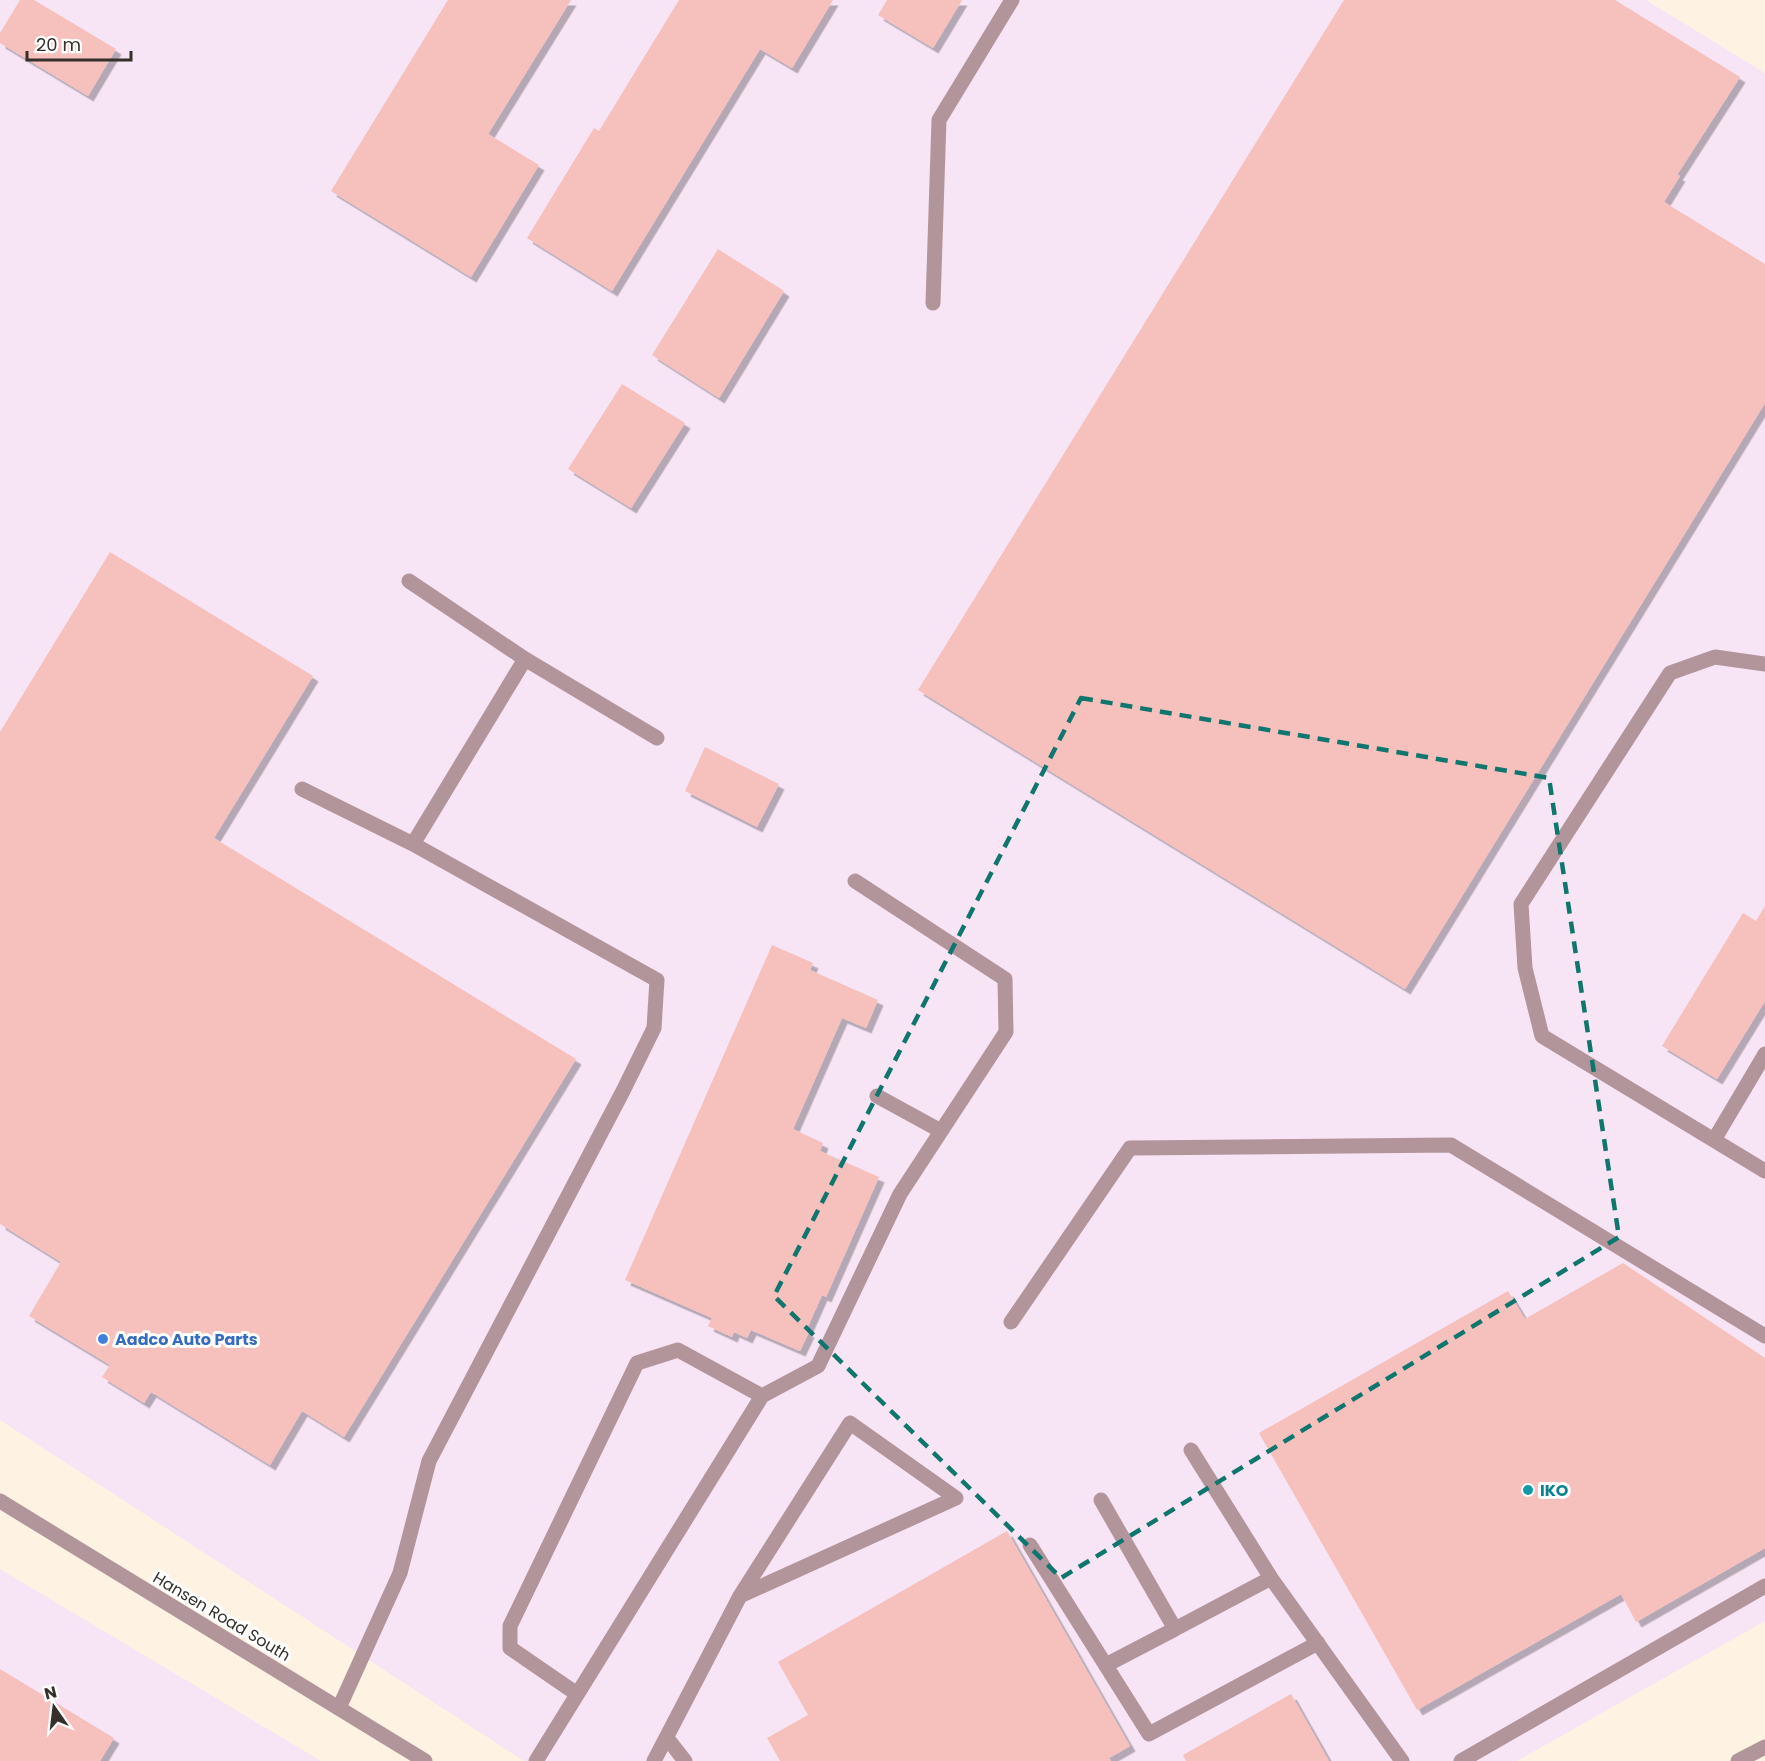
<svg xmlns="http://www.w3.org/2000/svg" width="1765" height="1761" font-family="Poppins,sans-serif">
	<defs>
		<filter id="shadow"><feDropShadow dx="5.5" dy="5.5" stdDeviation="0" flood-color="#0004"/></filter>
	</defs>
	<rect width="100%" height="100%" fill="#fef3e2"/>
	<path fill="#f7e4f4" d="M0,0H1646L1765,73V1621L1517,1761H524L0,1420Z
		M0,1569L321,1761H0Z"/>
	<path fill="#f6c0bd" filter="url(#shadow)" d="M20,0H34L116,49L88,96L0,43V33Z
		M448,0H571L488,134L539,165L471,277L331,191Z
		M679,0H833L792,68L760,49L612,291L527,238L594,128L599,131Z
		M887,0H962L933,48L878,15Z
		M1344,0H1615L1740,77L1677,175L1680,176L1664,202L1765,264V403L1405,989L918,690Z
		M718,249L784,291L719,398L652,355Z
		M622,384L685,423L631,508L568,469Z
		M110,552L313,676L214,838L576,1059L344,1437L302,1411L270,1465L151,1392L144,1403L102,1377L110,1365L29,1316L61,1262L0,1224V732Z
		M705,747L779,784L757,827L685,791Z
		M1765,906V1001L1717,1079L1662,1046L1743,913L1756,921Z
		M772,945L813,963L810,970L878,1000L866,1028L842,1018L793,1129L823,1143L820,1151L879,1177L826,1297L822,1295L806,1331L809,1332L800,1351L751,1330L747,1338L734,1332L732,1337L708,1326L712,1318L625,1280Z
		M1623,1263L1765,1358V1548L1636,1622L1621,1594L1417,1710L1259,1433L1508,1291L1525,1319Z
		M1007,1531L1130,1746L1109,1758L1111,1761H780L767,1738L808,1715L778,1662Z
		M0,1669L114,1738L100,1761H0Z
		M1291,1694L1329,1761H1186L1183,1755Z"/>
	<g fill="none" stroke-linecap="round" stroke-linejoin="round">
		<path stroke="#b2959b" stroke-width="15" d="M933,303L939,120L1012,0
			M409,581L525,659
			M1765,664L1715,657L1670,673L1521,904L1525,968L1542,1036L1765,1171
			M302,789L413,844L657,980L654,1028L623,1091L429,1461L400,1573L339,1708
			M413,844L525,659L657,738
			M877,1096L941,1131
			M1714,1140L1765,1054
			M1011,1322L1130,1148L1451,1145L1765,1336
			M1191,1450L1271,1578L1402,1761
			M1101,1500L1175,1629L1271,1578
			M0,1501L425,1761
			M1030,1545L1149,1734L1318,1643
			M1106,1665L1175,1629
			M577,1694L510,1648V1626L637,1363L678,1350L762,1396
			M667,1738L685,1761
			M536,1761L762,1396L818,1366L900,1194L1006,1032L1005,979L855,881
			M654,1761L740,1596L850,1423L956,1498L740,1596
			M1461,1761L1765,1586
			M1738,1761L1765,1747"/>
	</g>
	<path fill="none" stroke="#0f766e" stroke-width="4.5" stroke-dasharray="12 8" stroke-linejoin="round" d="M1081,698L1549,778L1619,1237L1061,1578L774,1296Z"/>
	<circle fill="#3f7fe0" stroke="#fff" stroke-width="2" cx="103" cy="1339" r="6"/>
	<circle fill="#0f9aa8" stroke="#fff" stroke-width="2" cx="1528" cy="1490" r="6"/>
	<g text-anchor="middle" stroke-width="6" stroke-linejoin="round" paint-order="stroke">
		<g font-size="16" font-weight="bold" fill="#366cbe" stroke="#fff" text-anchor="start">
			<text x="115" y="1345">Aadco Auto Parts</text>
		</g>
		<g font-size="16" font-weight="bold" fill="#0d838f" stroke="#fff" text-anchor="start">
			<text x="1540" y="1496">IKO</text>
		</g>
		<g font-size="16" fill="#35302a" stroke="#fff">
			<text transform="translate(222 1616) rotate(31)" y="6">Hansen Road South</text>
		</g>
	</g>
	<g transform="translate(54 1707) rotate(346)" stroke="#ffffff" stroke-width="4.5" paint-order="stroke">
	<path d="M0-4.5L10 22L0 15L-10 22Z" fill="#35302a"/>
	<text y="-9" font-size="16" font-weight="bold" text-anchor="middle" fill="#35302a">N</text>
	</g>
	<path d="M27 51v9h104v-9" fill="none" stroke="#35302a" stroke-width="3"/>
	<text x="36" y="51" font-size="18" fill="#35302a" stroke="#ffffff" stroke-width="4.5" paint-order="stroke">20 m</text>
</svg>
